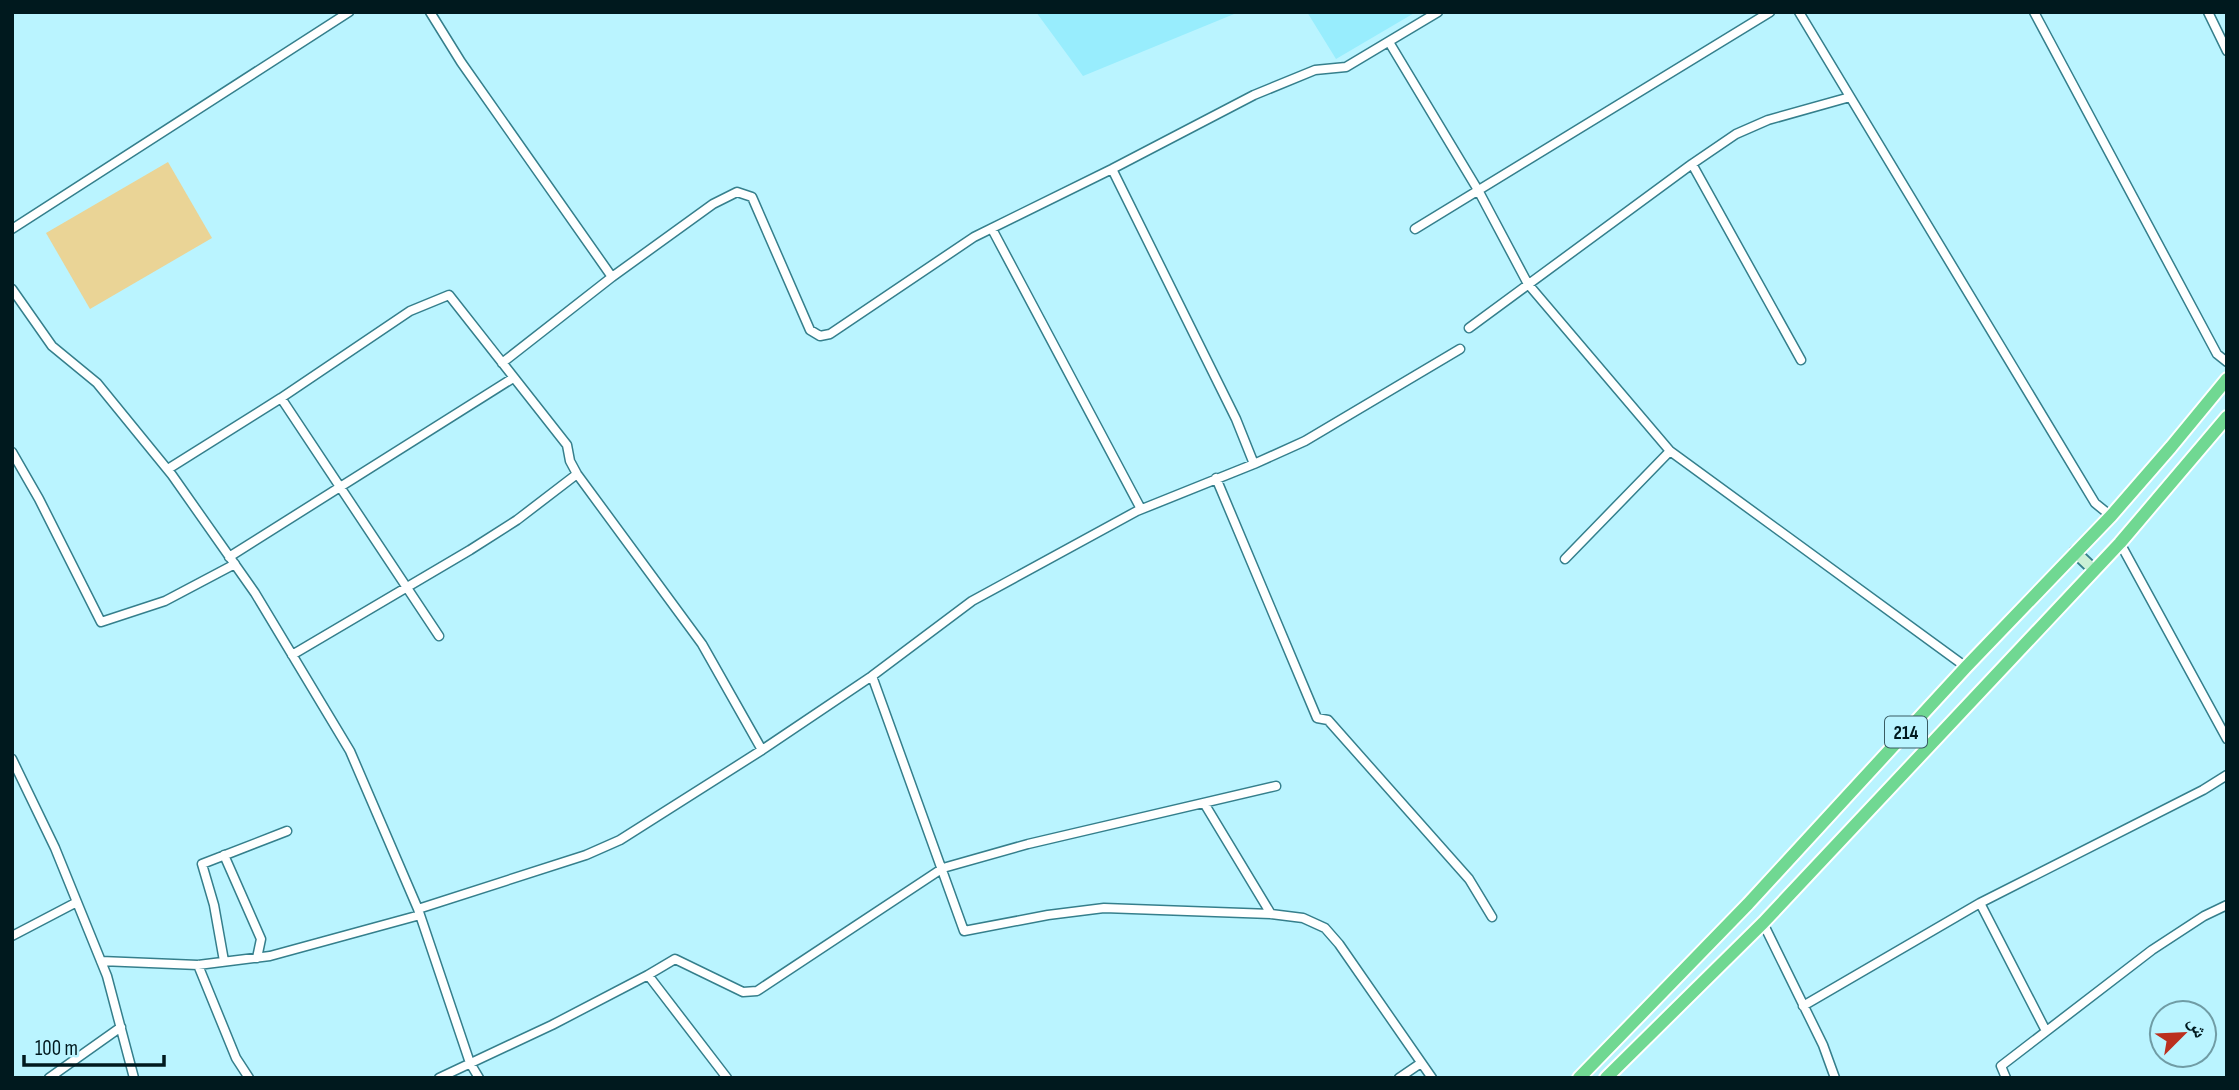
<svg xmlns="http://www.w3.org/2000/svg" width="2239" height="1090" font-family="'Sofia Sans Condensed','Noto Naskh Arabic',sans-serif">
	<rect width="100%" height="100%" fill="#baf4ff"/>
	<path fill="#98edfd" d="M1036,12H1239L1083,76Z
		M1307,12H1416L1336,59Z"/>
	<path fill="#ead496" d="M168,162L212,238L90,309L46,233Z"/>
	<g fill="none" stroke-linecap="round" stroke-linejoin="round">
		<g stroke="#357f8c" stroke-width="11">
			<path id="minor" d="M430,12L461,62L612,277L502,363
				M1799,12L2095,503L2111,516
				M2034,12L2217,354L2227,362
				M2208,12L2227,51
				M1389,42L1478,190L1528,284L1670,451L1966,667
				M1692,164L1801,360
				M1112,169L1236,419L1254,464
				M12,229L349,12
				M992,229L1141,509
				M1415,229L1770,12
				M612,277L713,204L737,192L752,197L810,330L820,336L830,334L974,237L1112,169L1254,95L1315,70L1346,67L1438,12
				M12,289L52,346L97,383L172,475L255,593L350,751L418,909L470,1063L479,1078
				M1469,328L1692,164L1736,134L1768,120L1850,97
				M281,398L439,636
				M12,452L39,499L101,622L165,601L235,564
				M168,469L281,398L410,311L449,295L567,445L570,461L577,474L702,644L762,750
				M1216,478L1317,718L1328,720L1469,879L1492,917
				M2120,543L2227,739
				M229,557L513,378
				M1565,559L1670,451
				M292,655L470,550L517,520L577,474
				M872,676L964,931L1048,915L1104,908L1271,914L1303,918L1325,928L1339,944L1432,1078
				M12,759L55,848L107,976L134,1078
				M1204,803L1271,914
				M224,855L261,939L257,958
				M1980,903L2046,1031
				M418,909L586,855L620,840L762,750L872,676L972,601L1137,511L1254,464L1305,441L1460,349
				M1763,923L1823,1045L1835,1078
				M12,936L77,902
				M101,961L198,965L270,956L420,915
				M224,961L214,905L202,864L287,831
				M198,965L236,1058L249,1078
				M648,975L675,959L743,992L757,991L943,868L1028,844L1276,786
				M1803,1006L1980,903L2203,790L2227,775
				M49,1078L121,1027
				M439,1078L552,1025L648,975L727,1078
				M1399,1078L1421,1063
				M2006,1078L2001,1066L2152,950L2204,916L2227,905"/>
		</g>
		<g stroke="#357f8c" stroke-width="14">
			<path id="secondary" d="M2075,552L2094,570"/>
		</g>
		<g stroke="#fff" stroke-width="16">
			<path id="trunk" d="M1579,1078L1748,904L1966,667L2111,516L2171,447L2227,379
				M1606,1078L1763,923L2120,543L2227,417"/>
		</g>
		<use href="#minor" stroke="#fff" stroke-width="8"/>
		<use href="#secondary" stroke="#caf1d6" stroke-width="10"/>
		<use href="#trunk" stroke="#70d892" stroke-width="12"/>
	</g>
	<g text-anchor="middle" stroke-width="5" stroke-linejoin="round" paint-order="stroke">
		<rect fill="#baf4ff" stroke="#385b62" stroke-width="2" x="1885" y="716.5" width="42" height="31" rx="5"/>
		<g font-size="19" font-weight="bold" fill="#00191e">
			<text x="1906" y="739">214</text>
		</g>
	</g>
	<rect width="2239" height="1090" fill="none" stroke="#00191e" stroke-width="28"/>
	<g transform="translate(2183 1034) rotate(66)"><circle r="33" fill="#baf4ff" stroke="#709ca5" stroke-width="2"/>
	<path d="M0-5L12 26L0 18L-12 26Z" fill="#bb2f1e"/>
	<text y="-10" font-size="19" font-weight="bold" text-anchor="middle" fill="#00191e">ش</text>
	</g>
	<path d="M24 1055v10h140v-10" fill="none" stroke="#00191e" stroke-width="3.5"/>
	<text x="35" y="1055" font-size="21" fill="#00191e" stroke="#baf4ff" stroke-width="5" paint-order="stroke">100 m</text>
</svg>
